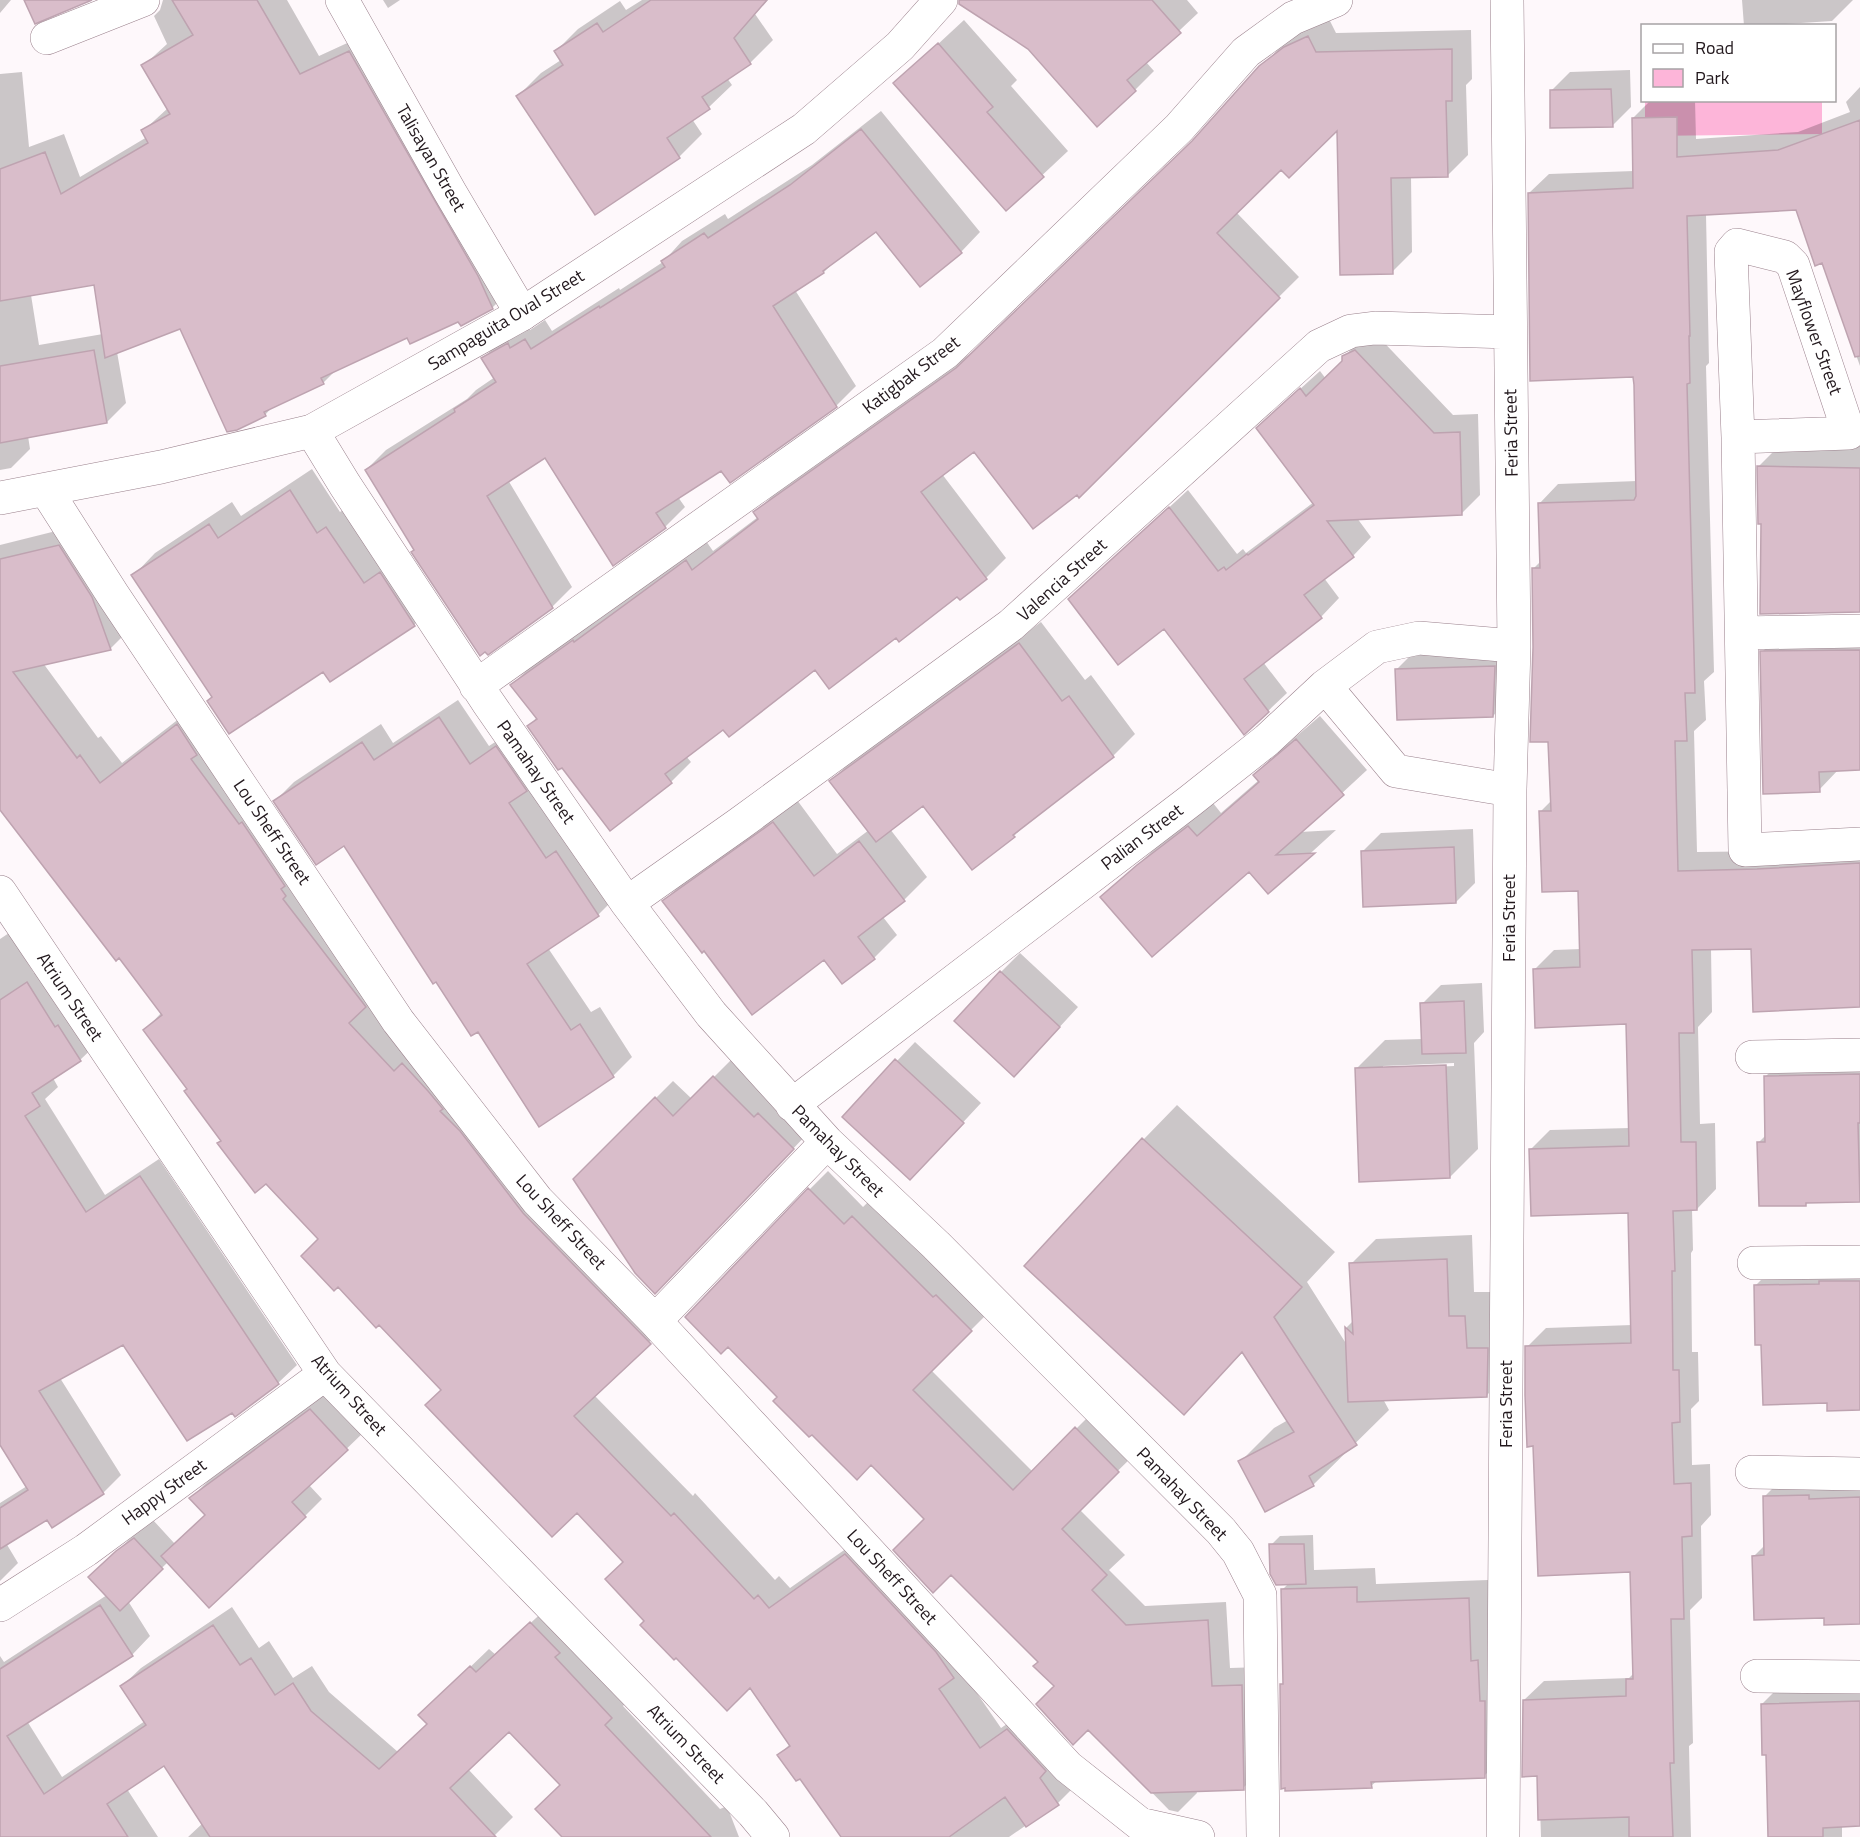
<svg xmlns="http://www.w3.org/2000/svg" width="1860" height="1837" font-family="'Titillium Web',sans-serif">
	<rect width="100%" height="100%" fill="#fef8fb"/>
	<path fill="#fdb5d9" d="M1645,101H1822V134L1645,136Z"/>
	<path fill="#0003" fill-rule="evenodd" d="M0,0H11L0,13Z
		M163,0H287L319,56L369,33L511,289L492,308L408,336L337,369L323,383L274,405L265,415L181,327L117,352L126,403L107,422L28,436L30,449L11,468L0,470V74L22,72L29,147L64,134L80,177L147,137L143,131L168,108L143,66L167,44L154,16L160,10ZM95,284L103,334L39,345L31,295Z
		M383,0H400L388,8Z
		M642,0H768L755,14L773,40L750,63L727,78L732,85L709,107L692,119L702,134L679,157L518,96L541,73L561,60L555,52L578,29L620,1L626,10Z
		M977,0H1187L1198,13L1146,62L1154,71L1135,90L1029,48Z
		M1742,0H1853L1832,21L1752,26H1744Z
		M1328,17L1336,33L1471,30L1472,79L1466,85L1468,155L1448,175L1411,176L1412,252L1392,272L1339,128L1281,168L1236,212L1299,277L1079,495L974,450L942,474L1006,558L986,578L957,595L896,636L815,668L723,727L686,756L691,762L671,782L562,766L529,726L537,717L512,685L532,665L593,621L594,623L706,541L713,551L758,517L755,513L775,493L978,348L1198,137L1281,46L1306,28Z
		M964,20L1017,80L1011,86L1068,151L1006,209L895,84Z
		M1630,70L1631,107L1612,126L1551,91L1570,72Z
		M1860,87V366L1823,262L1797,208L1706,214L1709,363L1706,366L1714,672L1704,681L1706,720L1694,731L1697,852L1777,851L1860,845V1005L1753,947L1711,948L1712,1012L1698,1027L1700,1124L1715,1123L1716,1189L1697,1209H1692L1693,1250L1691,1253L1692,1352H1698L1699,1401L1691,1409L1692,1465L1710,1464L1711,1515L1701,1526L1702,1598L1690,1610L1693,1743L1689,1746L1691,1837H1541L1539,1775L1524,1700L1544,1681L1629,1678L1635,1672L1631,1571L1535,1445L1527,1347L1546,1328L1632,1325L1630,1211L1530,1150L1550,1130L1630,1128L1627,1023L1535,969L1554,950L1581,949L1579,889L1540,812L1552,800L1550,740L1534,647L1533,569L1541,561L1539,504L1558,484L1637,481L1635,375L1529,193L1549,174L1634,171L1633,118L1651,100H1695L1696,139L1798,132L1850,112L1846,102Z
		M881,111L980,232L961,252L877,230L837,259L824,272L795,290L856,386L836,406L722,469L678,497L685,507L665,527L545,456L508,480L572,587L552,607L416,549L366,470L386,450L467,399L476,390L495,377L483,358L503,339L528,325L530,330L545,320L552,331L619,288L620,290L663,262L682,241L725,214L728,219L812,165Z
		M1374,332L1453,415L1478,414L1480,495L1462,513L1357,518L1371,537L1353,556L1324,578L1339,598L1321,617L1263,662L1287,693L1268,711L1164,627L1070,599L1188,490L1237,554L1243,549L1246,553L1314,502L1277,410L1320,371L1326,379L1344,361V357L1362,338Z
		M1860,445V611L1763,522L1759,466L1778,447L1855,449Z
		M312,469L340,512L349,506L437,603L414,625L330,680L323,670L213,697L133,576L155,553L232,502L241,516Z
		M80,525L131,628L111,648L43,663L98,738L101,736L122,763L198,704L301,868L544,1192L670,1322L594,1395L693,1496L695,1493L775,1580L779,1576L790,1588L867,1534L1001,1728L1029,1709L1078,1783L1058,1803L1009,1837H843L801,1777L779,1755L790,1744L750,1686L646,1621L624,1561L577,1511L442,1390L379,1323L320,1239L222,1140L189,1088L145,1030L162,1012L0,808V545Z
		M1041,622L1085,680L1091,675L1135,734L1113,756L1030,820L1014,836L923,804L890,829L927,877L904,900L883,917L897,935L874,958H824L705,949L664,901L687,878L797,800L837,854L869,830L831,781L853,759Z
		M1860,631V768L1839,769L1819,790L1762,652L1781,633Z
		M1513,647L1512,696L1493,716L1396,670L1415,651Z
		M458,700L489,746L515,729L617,896L598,915L548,948L591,1012L600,1007L632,1057L613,1076L540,1124L478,1030L345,844L275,801L294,782L381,724L393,743Z
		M1320,716L1367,770L1300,832L1336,830L1268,892L1249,870L1102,898L1162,842L1213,803L1221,813L1259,780L1255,775L1278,752Z
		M1473,829L1475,883L1456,902L1362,852L1381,833Z
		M9,933L34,973L46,965L99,1042L80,1060L53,1078L58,1087L45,1099L105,1195L159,1159L297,1365L278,1383L123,1343L60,1378L121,1475L103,1493L48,1518L6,1543L18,1563L0,1581V1503L27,1486L0,1442V939Z
		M1020,953L1078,1007L1033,1056L1001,972Z
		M1482,983L1484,1032L1474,1043L1478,1149L1450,1177L1356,1069L1385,1040L1423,1039L1422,1004L1441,985ZM1454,1063V1066L1383,1069V1066Z
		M915,1042L981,1103L929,1159L897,1061Z
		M1860,1056V1200L1808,1202L1806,1204L1759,1142L1766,1135V1076L1783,1059Z
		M732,1059L811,1130L673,1274L575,1179L673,1081L692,1099Z
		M1177,1105L1335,1252L1307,1282L1347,1345V1327L1353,1321L1351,1264L1376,1239L1472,1235L1474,1292H1490L1491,1324L1512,1370L1487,1395L1383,1399L1389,1410L1313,1485L1265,1510L1240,1462L1274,1428L1288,1420L1244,1351L1184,1413L1027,1266L1144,1139Z
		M828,1171L863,1207L872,1198L990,1311L931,1370L1033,1472L1095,1410L1137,1452L1079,1509L1125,1555L1109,1570L1145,1606L1226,1602L1230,1668L1261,1667L1262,1769L1243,1788L1196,1790L1197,1793L1178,1812L1169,1810L1088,1727L1056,1686L1040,1662L951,1573L926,1519L871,1463L779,1397L809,1190Z
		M1860,1264V1409L1828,1401L1763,1343L1755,1286L1773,1268Z
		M328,1392L364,1432L309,1485L322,1499L305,1516L168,1562L128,1601L150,1636L132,1655L27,1721L62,1777L145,1721L122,1686L141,1668L232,1607L259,1648L269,1641L293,1678L312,1666L329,1692L398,1752L429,1724L439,1697L489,1649L496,1655L550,1605L629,1699L623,1706L720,1809L727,1806L739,1837H564L562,1785L509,1730L468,1769L513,1817L493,1837H188L203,1823L164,1764L127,1789L158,1837H0V1656L4,1662L107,1595L109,1559L137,1532L153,1520L175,1544L206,1514L191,1498L208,1481Z
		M1783,1478L1860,1479V1622L1825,1616L1754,1556L1765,1545L1764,1497Z
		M1313,1535L1314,1570L1375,1568L1376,1584L1488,1580L1489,1642L1503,1757L1484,1776L1378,1780L1371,1786L1281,1685L1285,1682L1282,1590L1289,1583L1271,1545L1280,1536Z
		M1860,1676V1825L1842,1826V1837H1770L1767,1753L1762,1704L1781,1685Z"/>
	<path fill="#d9bdca" stroke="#bea3b0" stroke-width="1.5" d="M24,0H92L35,24Z
		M172,0H257L300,74L349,51L478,276L493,309L461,326L458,322L410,344L407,338L321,378L324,384L264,412L266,416L237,430L227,432L180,329L105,358L94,285L0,301V169L45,152L61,194L148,143L141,130L170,114L141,65L193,35Z
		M651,0H767L734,38L751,64L702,97L710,109L667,138L680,158L595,215L516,96L563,65L554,51L597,23L603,32Z
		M959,0H1152L1181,33L1127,80L1136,91L1097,127L1028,49L959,4Z
		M1308,36L1316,52L1452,49V101H1446L1448,177L1391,178L1393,274L1340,275L1337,131L1289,178L1281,170L1217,233L1280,298L1079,498L1077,495L1033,529L974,452L921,492L987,579L960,600L957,597L899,642L896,638L829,689L815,670L729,737L723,730L665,774L672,783L610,831L562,768L558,770L527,726L537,719L510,685L573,640L574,642L686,560L692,570L758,519L753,512L956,368L1192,141L1259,66L1284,47Z
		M938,43L993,107L987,112L1044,177L1006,211L893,83Z
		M1611,89L1613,127L1550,128V90Z
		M1677,117V157L1778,150L1860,120V356L1855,357L1822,263L1815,266L1796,210L1687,216L1690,336H1689L1690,383L1687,384L1695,693H1685L1687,741H1675L1678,871L1757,869L1860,863V1007L1753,1012L1751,949L1692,950L1694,1033H1679L1681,1142H1696L1697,1210L1673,1211L1675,1271H1672L1673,1370H1679L1680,1422L1672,1423L1674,1484L1691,1483L1692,1536L1682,1537L1684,1619H1671L1674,1763H1670L1673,1837H1629V1817L1538,1820L1537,1776L1522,1777L1523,1700L1626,1696V1679H1633L1630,1572L1538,1576L1533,1446L1527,1447L1525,1395V1346L1631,1343L1628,1213L1531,1216L1529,1149L1629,1146L1626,1024L1535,1028L1533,969L1580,967L1578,891L1542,892L1539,811H1551L1548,742H1530L1533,647L1532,568H1540L1538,503L1634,500L1636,496L1634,385L1633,377L1530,381L1528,193L1633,188L1632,118Z
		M861,129L962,253L920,287L876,232L823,271L824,273L773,306L837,407L730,483L721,471L656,513L666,528L613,566L545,458L487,496L553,608L488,655L485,652L480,656L411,552L414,550L365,470L455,412L454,409L496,382L481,358L508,343L510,348L525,339L531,349L599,306L600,308L665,267L661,261L704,233L708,238L790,185Z
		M94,350L107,423L0,443V366Z
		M1355,350L1434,433L1460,432L1462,515L1327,521L1354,557L1304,595L1322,618L1244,679L1269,712L1244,735L1164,629L1118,665L1068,599L1169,507L1218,571L1224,567L1226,570L1247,554L1248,555L1314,505L1256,428L1300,388L1306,396L1342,361V356Z
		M1757,466L1860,468V612L1760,614L1761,524H1758Z
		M290,490L317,533L326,527L364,583L380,572L415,626L330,682L323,672L229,734L207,701L212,697L131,575L209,524L218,538Z
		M59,545L92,597L111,650L13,672L77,758L80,755L100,783L177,724L197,755L191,759L239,824L242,822L285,886L281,889L286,896L283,899L366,1007L349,1023L394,1071L402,1063L428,1091L443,1109L440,1111L460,1131L523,1213L651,1344L574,1416L671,1516L674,1513L754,1599L758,1595L769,1608L845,1554L936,1652L954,1678L939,1689L980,1748L1007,1729L1046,1771L1040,1778L1059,1805L1026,1827L1005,1797L949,1837H841L800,1779L796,1781L777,1755L790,1746L750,1688L727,1711L676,1658L674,1660L640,1625L644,1621L605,1579L623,1562L577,1513L552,1537L425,1405L441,1390L379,1325L376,1328L338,1287L334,1291L301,1256L318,1239L266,1184L255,1193L217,1143L221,1141L184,1091L187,1089L143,1030L162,1015L119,958L116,961L0,810V559Z
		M1019,643L1062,701L1069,696L1114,757L1013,835L1015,837L972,870L923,806L876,842L829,781Z
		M1860,650V770L1819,772L1820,792L1763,794L1760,651Z
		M1495,666L1493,717L1397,720L1395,669Z
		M439,717L470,764L496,746L527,791L509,803L546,858L556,851L599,916L527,964L571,1030L580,1024L614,1077L539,1127L478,1032L471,1036L436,982L433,984L344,846L316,865L273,801L362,742L374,760Z
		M1296,739L1344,795L1276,855L1315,853L1268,894L1249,872L1152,957L1100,897L1137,865L1188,826L1197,836L1259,782L1253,775Z
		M773,822L814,876L859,841L905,901L858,937L875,959L842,984L824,960L752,1015L704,951L702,953L662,901Z
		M1454,847L1456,903L1363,907L1361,851Z
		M1000,971L1060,1027L1014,1077L954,1021Z
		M27,982L55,1027L58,1025L81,1061L32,1093L40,1106L25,1116L86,1212L140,1176L279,1384L235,1417L232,1413L187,1441L123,1345L39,1391L104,1494L52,1528L47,1520L0,1549V1508L28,1490L0,1445V1000Z
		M1464,1001L1466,1053L1422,1054L1420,1003Z
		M895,1059L964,1123L910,1180L842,1117Z
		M1446,1065L1450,1178L1359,1182L1355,1068Z
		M1860,1074V1123H1858L1860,1202L1806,1203V1206H1759L1757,1142H1765L1764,1076Z
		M713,1076L754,1117L758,1113L794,1149L655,1294L635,1273L573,1179L655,1097L673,1116Z
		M1142,1138L1302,1287L1274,1317L1357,1445L1309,1476L1314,1486L1265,1512L1238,1461L1294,1432L1242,1352L1184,1415L1024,1266Z
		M808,1188L844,1224L852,1216L933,1297L936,1295L972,1331L913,1390L1013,1490L1075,1427L1119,1472L1062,1529L1107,1575L1092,1590L1126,1625L1208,1620L1212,1686L1242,1685L1244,1790L1151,1793L1088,1730L1073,1745L1036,1704L1054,1686L1033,1666L1038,1662L951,1575L933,1593L893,1550L924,1519L871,1465L857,1480L812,1435L809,1437L773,1401L777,1397L728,1347L721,1354L685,1317Z
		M1447,1259L1449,1316H1465L1467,1348H1488L1487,1397L1348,1402L1345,1327L1353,1334L1349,1263Z
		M1819,1281H1860V1410L1827,1411V1403L1763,1405L1761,1345H1755L1754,1285L1819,1284Z
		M310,1409L348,1450L292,1502L306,1517L209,1608L161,1556L205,1515L189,1498Z
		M1809,1495V1499L1860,1497V1624L1824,1625V1618L1754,1620L1752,1556L1764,1555L1763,1496Z
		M134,1538L163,1569L120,1611L88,1577L116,1551Z
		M1269,1544H1304L1306,1584L1276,1585L1270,1574Z
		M1357,1587V1602L1469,1598L1471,1661L1478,1660L1480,1701H1485V1778L1371,1782L1372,1788L1285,1791V1788L1281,1789L1280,1684H1283L1281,1589Z
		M100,1605L133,1656L7,1736L44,1794L146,1725L120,1686L213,1625L240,1665L251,1658L275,1695L293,1683L311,1711L379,1769L427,1724L418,1715L470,1666L476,1672L530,1622L560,1653L555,1657L612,1718L605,1725L711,1837H562L535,1809L560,1785L509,1732L450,1788L496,1837H210L164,1766L107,1804L128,1837H0V1669Z
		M1860,1701V1826L1823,1828V1837H1768L1766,1755H1762L1761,1704Z"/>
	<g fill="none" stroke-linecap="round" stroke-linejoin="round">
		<g stroke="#9a808c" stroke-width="34">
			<path id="minor" d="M342,0L450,192L522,314
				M47,38L143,0
				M312,431L345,485L487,701L627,903L711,1014L827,1142L936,1245L1221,1531L1238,1552L1260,1595L1263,1837
				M1738,437L1849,433L1793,265L1785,257L1737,245L1731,252L1738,437L1745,850L1860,844
				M46,490L113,595L398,1021L537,1200L655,1321L1068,1767L1140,1824L1198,1837
				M1742,633L1860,631
				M476,686L945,353L1179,128L1246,52L1293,18L1336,0
				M1325,686L1396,771L1510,790
				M0,892L325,1374L753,1813L773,1837
				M627,903L739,824L1011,625L1319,346L1351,331L1375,328L1510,332
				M1752,1057L1860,1055
				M792,1105L1190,801L1267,740L1325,686L1377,647L1419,638L1514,646
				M1754,1263L1860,1262
				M655,1321L827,1142
				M1752,1472L1860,1474
				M0,1605L86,1550L325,1374
				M1757,1676L1860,1677
				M1503,1837L1510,790L1514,646L1507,0"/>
		</g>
		<g stroke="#9a808c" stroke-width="34">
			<path id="major" d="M0,498L161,467L312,431L522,314L804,129L900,46L941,0"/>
		</g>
		<use href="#minor" stroke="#fff" stroke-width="33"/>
		<use href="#major" stroke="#fff" stroke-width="33"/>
	</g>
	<g text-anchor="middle" stroke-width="4.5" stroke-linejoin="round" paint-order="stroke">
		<g font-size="18" fill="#22181d" stroke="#fff">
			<text transform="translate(431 158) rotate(60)" y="6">Talisayan Street</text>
			<text transform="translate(506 320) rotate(-31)" y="6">Sampaguita Oval Street</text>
			<text transform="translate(1814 332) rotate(70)" y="6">Mayflower Street</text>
			<text transform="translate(911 375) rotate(-37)" y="6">Katigbak Street</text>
			<text transform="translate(1511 433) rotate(-91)" y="6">Feria Street</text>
			<text transform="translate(1062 580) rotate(-42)" y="6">Valencia Street</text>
			<text transform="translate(536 772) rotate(55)" y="6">Pamahay Street</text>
			<text transform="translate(272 832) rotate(56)" y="6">Lou Sheff Street</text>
			<text transform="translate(1142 837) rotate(-37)" y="6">Palian Street</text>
			<text transform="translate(1509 918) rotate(-90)" y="6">Feria Street</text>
			<text transform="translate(70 997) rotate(56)" y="6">Atrium Street</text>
			<text transform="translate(838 1151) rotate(45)" y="6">Pamahay Street</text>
			<text transform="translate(561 1222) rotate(47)" y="6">Lou Sheff Street</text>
			<text transform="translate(349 1395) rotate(48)" y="6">Atrium Street</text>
			<text transform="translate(1506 1404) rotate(-90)" y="6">Feria Street</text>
			<text transform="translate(164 1492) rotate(-36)" y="6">Happy Street</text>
			<text transform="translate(1182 1494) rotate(46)" y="6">Pamahay Street</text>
			<text transform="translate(892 1577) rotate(47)" y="6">Lou Sheff Street</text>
			<text transform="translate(686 1744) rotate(46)" y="6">Atrium Street</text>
		</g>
	</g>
	<rect x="1641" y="24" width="195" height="78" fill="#ffffff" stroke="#a7a3a5" stroke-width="1.5"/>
	<rect x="1653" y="44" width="30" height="9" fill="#ffffff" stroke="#a7a3a5" stroke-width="1.5"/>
	<text x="1695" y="54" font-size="18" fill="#22181d">Road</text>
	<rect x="1653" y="69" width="30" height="18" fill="#fdb5d9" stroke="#a7a3a5" stroke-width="1.5"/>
	<text x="1695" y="84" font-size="18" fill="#22181d">Park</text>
</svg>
